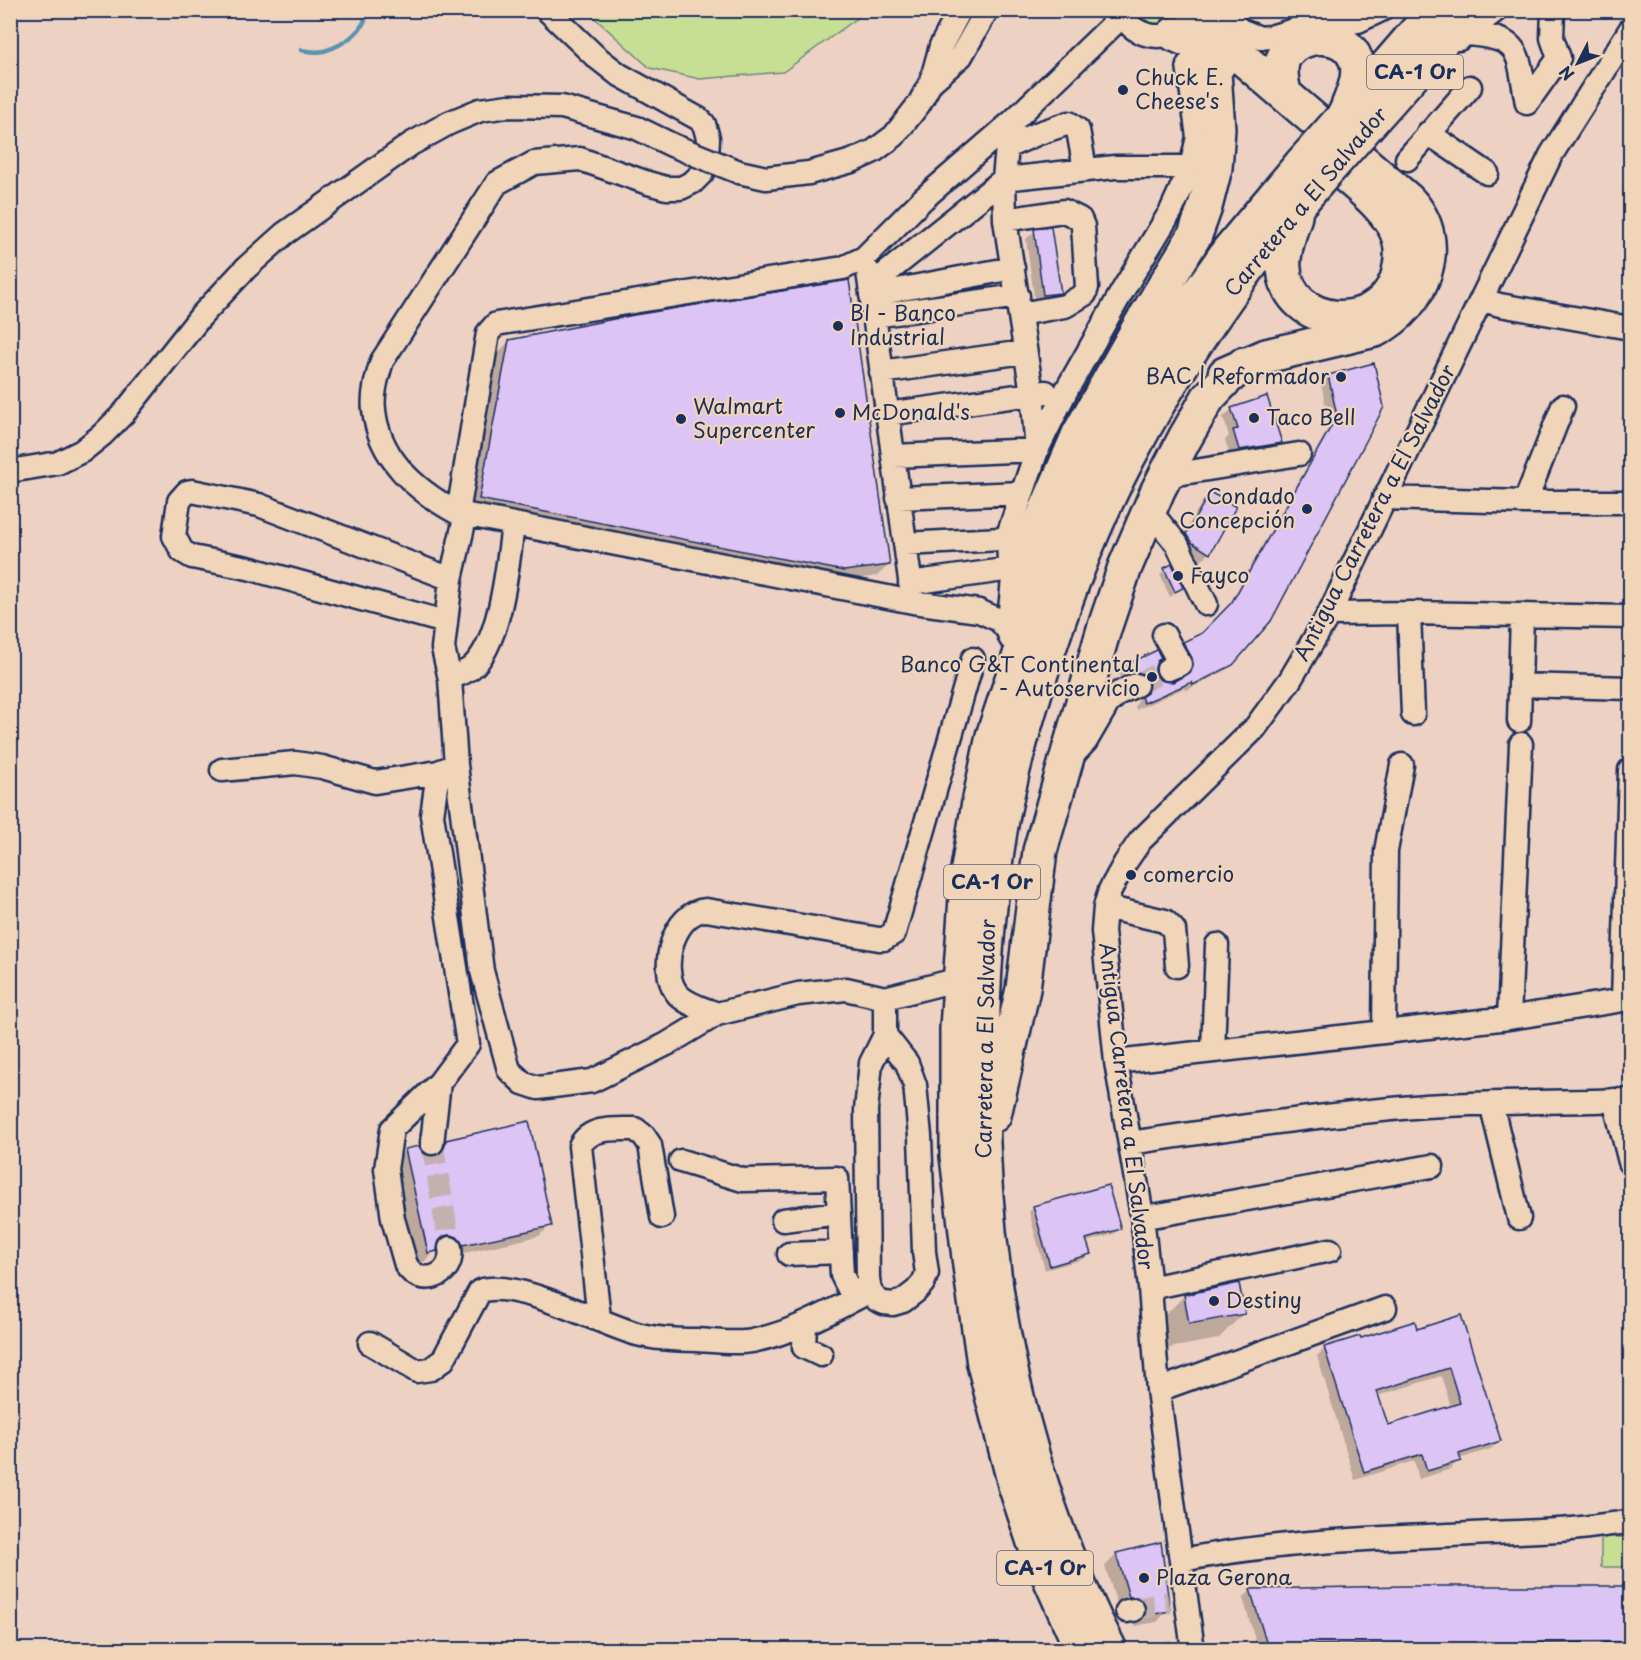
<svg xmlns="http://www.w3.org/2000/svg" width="1641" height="1660" font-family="'Playpen Sans',sans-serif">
	<rect width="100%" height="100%" fill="#edd2c4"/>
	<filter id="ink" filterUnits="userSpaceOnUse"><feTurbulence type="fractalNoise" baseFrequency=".0167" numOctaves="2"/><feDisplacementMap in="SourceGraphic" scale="12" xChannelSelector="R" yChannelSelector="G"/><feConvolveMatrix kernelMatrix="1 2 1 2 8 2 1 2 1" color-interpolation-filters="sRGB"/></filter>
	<g filter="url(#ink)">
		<path fill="#c6df95" stroke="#70877a" stroke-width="1.5" d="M587,11H867L783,72L700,79L650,68Z
			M1132,11H1182C1171,30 1144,28 1132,11Z
			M1601,1537H1630V1567H1601Z"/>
		<path fill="#0003" fill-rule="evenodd" d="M1035,231L1059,293L1050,301L1035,303L1026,239Z
			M509,341L889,565L877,576L832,582L469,510L498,353Z
			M1373,365L1232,664L1223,672L1185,691L1184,688L1136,710L1135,706L1142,695L1141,687L1122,680L1119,673L1127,666L1155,661L1154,675L1160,681L1173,683L1186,677L1185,666L1176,651L1184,643L1203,634L1225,612L1330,425L1321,384L1328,376Z
			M1232,409L1280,443L1272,451L1231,458L1225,440L1229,436L1223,417Z
			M1210,494L1209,553L1201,561L1183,550L1179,543L1202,502Z
			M1165,569L1182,588L1170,597L1160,575Z
			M447,1141L551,1225L539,1236L451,1256L446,1247L436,1245L435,1250L424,1262L417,1263L394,1162L406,1150L434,1157L435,1153Z
			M1034,1207L1119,1229L1114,1234L1086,1242L1089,1254L1084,1259L1045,1270L1029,1212Z
			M1184,1296L1243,1314L1218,1339L1164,1349L1159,1321Z
			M1460,1317L1499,1440L1491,1449L1459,1459L1451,1469L1419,1479L1414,1461L1355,1480L1317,1356L1325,1348L1416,1330ZM1441,1376L1451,1407L1387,1427L1377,1396Z
			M1117,1554L1168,1610L1157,1622L1135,1626L1136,1620L1118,1608L1105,1566Z
			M1630,1587V1646L1627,1649L1258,1650L1243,1598L1251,1590Z
			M1170,1640L1173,1650H1133Z"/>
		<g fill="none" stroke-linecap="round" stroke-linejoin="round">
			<path stroke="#5b92ae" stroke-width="4.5" d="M301,50C309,51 316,53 324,51C342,46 367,30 367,10"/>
		</g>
		<path fill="#dcc4f4" stroke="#1b2f5e" stroke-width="1.5" fill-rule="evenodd" d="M1051,227L1061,293L1043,295L1034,229Z
			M849,280L890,565L844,571L479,499L509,340L634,315Z
			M1374,363L1384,407L1271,621L1233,665L1193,685L1192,682L1144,703L1141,697L1147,693L1149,687L1148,679L1144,674L1138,672L1130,673L1126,665L1157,650L1161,658L1157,661L1155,668L1156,675L1160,680L1173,682L1191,672L1193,665L1192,658L1183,642L1202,633L1232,602L1337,416L1328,375Z
			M1267,396L1282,443L1239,450L1233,430L1238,429L1231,408Z
			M1210,492L1236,507L1210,554L1191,542L1186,534Z
			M1172,564L1183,588L1175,592L1164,568Z
			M529,1121L552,1226L463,1245L457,1237L449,1235L444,1236L439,1241L437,1251L428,1253L405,1149L419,1146L424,1154L431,1156H437L443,1151L446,1140Z
			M1108,1185L1121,1229L1086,1239L1091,1254L1050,1266L1033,1206Z
			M1239,1283L1245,1314L1189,1324L1184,1295Z
			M1461,1315L1501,1441L1459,1454L1461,1461L1427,1471L1422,1454L1364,1472L1324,1347L1360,1336L1361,1338L1415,1321L1417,1329ZM1449,1368L1460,1403L1388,1425L1377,1391Z
			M1161,1542L1170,1611L1145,1616L1146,1608L1143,1601L1137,1597H1129L1116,1553Z
			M1406,1586H1630V1642L1267,1645L1250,1589Z"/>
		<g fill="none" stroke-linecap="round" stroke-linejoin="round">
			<path stroke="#c3b1b0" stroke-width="22" stroke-dasharray="22 11" stroke-linecap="butt" d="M1136,685L1168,669
				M432,1143L450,1248
				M1133,1610L1169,1602"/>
			<g stroke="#1b2f5e" stroke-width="27">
				<path id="minor" d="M547,10L595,56L618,74L699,119L704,124L708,138L707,159L702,173L693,182L681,188H666L648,183L580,159L534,163L497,183L382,361C377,377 372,394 374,410C379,459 418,492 458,513L913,602L979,611L999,620L1015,639
					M1120,10C1130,37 1164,44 1185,26
					M1221,10L1240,30L1260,38L1270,37L1325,21L1347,23L1358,21L1381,10
					M1466,34C1524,38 1517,53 1527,103
					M1459,39L1496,10
					M931,82L961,56L987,10
					M1527,103L1559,58L1552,38L1553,10
					M1428,133L1487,173
					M1007,147L1039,133L1069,123L1078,130L1085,169
					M1407,159L1470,87
					M739,172L766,178L809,173L852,161L874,151L894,136L919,104L931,82L941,46L960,10
					M1005,220L1064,211L1080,219L1083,226L1087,287L1085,294L1065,306L1020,314
					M868,271L913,602
					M870,286L1004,179L1115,167H1191
					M871,295L1013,268
					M1482,300L1500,305L1630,328
					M874,316L1018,296
					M881,372L1024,352
					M887,414L1046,392
					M893,456L1037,450L1032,393L1005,220L1004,179L1007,147L1013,121
					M10,471L58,463L82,451L102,435L124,413L201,316L246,268L284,234L411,144L449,123L480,110L509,106L562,107L637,128L672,145
					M1165,476L1299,454
					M898,498L1022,493
					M1384,498L1525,502H1630
					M1525,502L1563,406
					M1149,510L1177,544L1206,604
					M458,513L488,333L496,324L843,268L864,258L923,199L1013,121L1122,16
					M466,514L451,579L443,648L450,679L456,765L482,971L509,1070L523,1083L538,1088L592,1081L667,1044L717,1014L798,994L846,989L885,998
					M905,544L1001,539L1008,535L1037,450L1066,391L1123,290L1171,211L1191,167L1198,137L1188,65
					M910,583L1004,570L1009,563L1008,535
					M1409,613L1413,714
					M1329,614L1409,613L1630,617
					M445,622L248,568L192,557L182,551L174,536L179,501L187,492L192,491L259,505L451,579
					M1164,635L1180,664L1168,669
					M450,679C456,675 465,673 471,668C501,644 508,562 513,525
					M1521,685L1630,688
					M1519,721L1522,615
					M1073,755L1086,741L1108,703L1119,693L1136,685
					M222,770L295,763L322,767L375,782L438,772
					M1105,907L1165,921L1174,930L1177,966
					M1623,1000L1630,770
					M717,1014C705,1009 684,1004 676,992C659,968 673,912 706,910L879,939H884L894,933L973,659
					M1509,1018L1521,744
					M1384,1031L1386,851L1402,765
					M1213,1051L1217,945
					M1116,1062L1509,1018L1630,999
					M439,1083L392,1129L386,1169L393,1219L406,1265C421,1289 455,1276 450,1248
					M1614,1100L1630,1162
					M1491,1103L1519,1218
					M432,1143L439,1083L468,1044L432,815L438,772L456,765
					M1130,1143C1228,1128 1326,1114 1425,1106C1493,1102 1562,1102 1630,1100
					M681,1161L743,1180L837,1178L842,1275L854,1299
					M1142,1216L1158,1215L1432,1166
					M783,1220L839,1213
					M789,1254L841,1252
					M1150,1288L1330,1250
					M870,1291L877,1300L884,1303L893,1304L903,1301L916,1291L923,1283L927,1273L924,1252L920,1136L915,1085L907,1063L885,1035
					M599,1318L580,1146C590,1126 616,1129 635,1129L644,1136L650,1145L662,1217
					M805,1325L804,1347L821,1355
					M370,1343L417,1371L431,1369L443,1360L480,1291C516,1278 600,1324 637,1334C656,1339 677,1340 697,1340C714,1341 735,1344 752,1341C795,1332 832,1311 870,1291L868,1279L866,1110L871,1063L885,1035V998L960,979
					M1158,1390L1385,1308
					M1182,1560C1306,1536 1432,1537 1558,1530C1582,1529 1606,1524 1630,1522
					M1127,1611L1133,1610
					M1193,1650L1158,1390L1150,1288L1142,1216L1116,1062L1103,931L1105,907L1110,890L1125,863L1140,841L1255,728L1290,680L1329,614L1551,155L1630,30"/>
			</g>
			<g stroke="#1b2f5e" stroke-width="38">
				<path id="highway" d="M1201,10L1213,33L1408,200C1449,242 1423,306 1375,330L1266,356L1225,374
					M1174,34L1195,43L1219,64
					M1284,93C1282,82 1278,68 1284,57C1299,31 1345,30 1356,60C1362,77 1351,98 1345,114
					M1352,106L1435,10
					M1360,134L1470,10
					M1295,216C1290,232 1282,252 1284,269C1289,327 1376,336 1397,279C1401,266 1403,251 1399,238C1391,210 1354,183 1332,164
					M1015,635V616L1019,573L1079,434L1137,331L1195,235L1205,207L1215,168L1218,129L1214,73L1204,50
					M994,1115L1023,989L1040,851L1104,629L1125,567L1158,490L1185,438L1208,398L1225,380L1244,364
					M1082,1650L1035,1545L1015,1485L984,1364L970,1266L957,1156V1028L968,869L978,808L993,736L1065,520L1084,477L1146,368L1229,250L1302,163
					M1110,1650C1021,1478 982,1284 982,1091C981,1004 986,917 1000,831C1010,771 1028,712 1047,655C1069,588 1095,520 1128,458C1181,357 1247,263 1321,178"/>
			</g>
			<use href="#minor" stroke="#f1d5b8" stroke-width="22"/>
			<use href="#highway" stroke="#f1d5b8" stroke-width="33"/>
			<g stroke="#1b2f5e" stroke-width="27" stroke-linecap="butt">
				<path id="minor-bridge" d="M672,145L739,172"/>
			</g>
			<g stroke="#1b2f5e" stroke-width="38" stroke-linecap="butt">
				<path id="highway-bridge" d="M1302,163L1342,118
					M1321,178L1360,134"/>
			</g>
			<use href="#minor-bridge" stroke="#f1d5b8" stroke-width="22"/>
			<use href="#highway-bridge" stroke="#f1d5b8" stroke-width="33"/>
		</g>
	</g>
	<g fill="#1b2f5e" stroke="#f1d5b8" stroke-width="2">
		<circle cx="1123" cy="90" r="6"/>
		<circle cx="838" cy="326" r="6"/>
		<circle cx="1341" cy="377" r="6"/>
		<circle cx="840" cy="413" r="6"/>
		<circle cx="1254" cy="418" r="6"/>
		<circle cx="681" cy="419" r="6"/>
		<circle cx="1307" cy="509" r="6"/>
		<circle cx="1178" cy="576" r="6"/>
		<circle cx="1152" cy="677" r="6"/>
		<circle cx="1131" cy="875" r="6"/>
		<circle cx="1214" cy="1301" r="6"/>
		<circle cx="1144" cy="1578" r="6"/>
	</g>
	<g text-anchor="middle" stroke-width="4.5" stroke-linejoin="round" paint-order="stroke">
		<g fill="#f1d5b8" stroke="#5b6179" stroke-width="1.5">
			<rect x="1367" y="55" width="96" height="34" rx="4.5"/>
			<rect x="944" y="865" width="96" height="34" rx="4.5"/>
			<rect x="997" y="1551" width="96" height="34" rx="4.5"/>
		</g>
		<g font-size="20" font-weight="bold" fill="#1b2f5e">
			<text x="1415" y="79">CA-1 Or</text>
			<text x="992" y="889">CA-1 Or</text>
			<text x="1045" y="1575">CA-1 Or</text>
		</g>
		<g font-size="21" fill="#1b2f5e" stroke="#f1d5b8" text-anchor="start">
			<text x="1135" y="85">Chuck E.<tspan x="1135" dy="24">Cheese's</tspan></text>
			<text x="850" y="321">BI - Banco<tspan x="850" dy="24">Industrial</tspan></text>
			<text x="1329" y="384" text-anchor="end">BAC | Reformador</text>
			<text x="693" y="414">Walmart<tspan x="693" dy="24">Supercenter</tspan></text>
			<text x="852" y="420">McDonald's</text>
			<text x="1266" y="425">Taco Bell</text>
			<text x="1295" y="504" text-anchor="end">Condado<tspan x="1295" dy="24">Concepción</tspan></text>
			<text x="1190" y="583">Fayco</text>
			<text x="1140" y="672" text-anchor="end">Banco G&amp;T Continental<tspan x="1140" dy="24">- Autoservicio</tspan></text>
			<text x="1143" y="882">comercio</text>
			<text x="1226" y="1308">Destiny</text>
			<text x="1156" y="1585">Plaza Gerona</text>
		</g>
		<g font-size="21" fill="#1b2f5e" stroke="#f1d5b8">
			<text transform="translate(1306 202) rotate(-50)" y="7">Carretera a El Salvador</text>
			<text transform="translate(1375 513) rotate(-63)" y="7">Antigua Carretera a El Salvador</text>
			<text transform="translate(986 1039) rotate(-89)" y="7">Carretera a El Salvador</text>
			<text transform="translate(1126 1106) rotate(83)" y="7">Antigua Carretera a El Salvador</text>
		</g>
	</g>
	<rect width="1641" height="1660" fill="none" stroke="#f1d5b8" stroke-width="36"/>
	<rect x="18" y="18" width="1605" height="1624" fill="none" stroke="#1b2f5e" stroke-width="2" filter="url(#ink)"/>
	<g transform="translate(1578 63) rotate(228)" stroke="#f1d5b8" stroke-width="4.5" paint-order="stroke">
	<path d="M0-4.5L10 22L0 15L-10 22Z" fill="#1b2f5e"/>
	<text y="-9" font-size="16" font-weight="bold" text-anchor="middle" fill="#1b2f5e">N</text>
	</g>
</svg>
